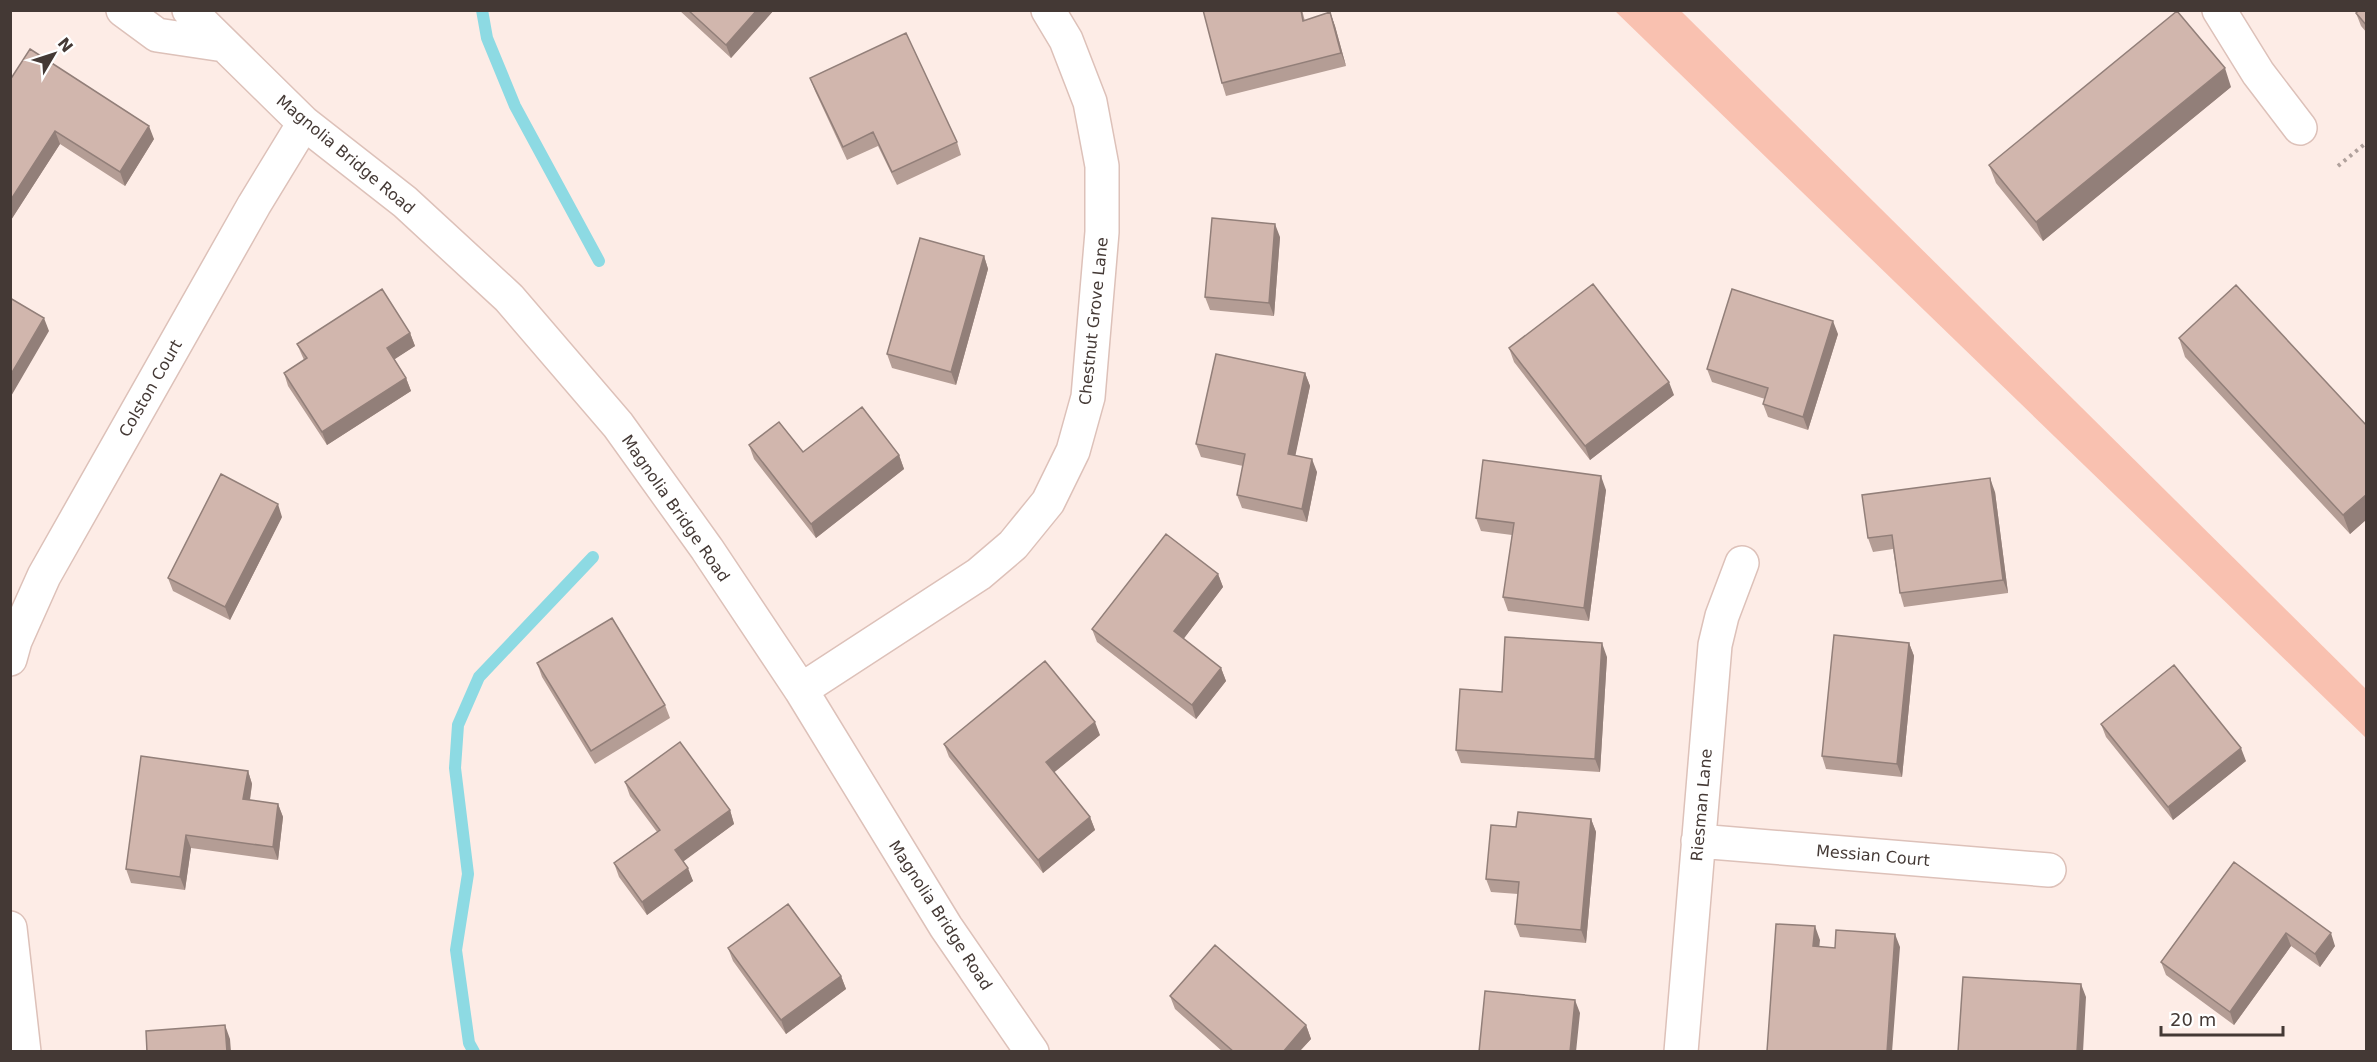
<svg xmlns="http://www.w3.org/2000/svg" width="2377" height="1062" font-family="'DejaVu Sans',sans-serif">
	<rect width="100%" height="100%" fill="#fdece6"/>
	<path fill="#f9c1b0" d="M1615,11H1681L2366,689V738Z"/>
	<g fill="none" stroke-linecap="round" stroke-linejoin="round">
		<path stroke="#8ddae3" stroke-width="12" d="M482,10L487,38L515,106L599,261
			M474,1052L469,1043L456,950L468,874L455,768L458,725L479,677L593,557"/>
		<g stroke="#ddc1b9" stroke-width="36">
			<path id="minor" d="M123,10L157,35L224,45
				M189,10L304,123L405,202L509,298L618,425L707,549L801,690L946,927L1032,1052
				M2219,10L2258,73L2300,128
				M10,659L15,641L44,576L254,205L304,123
				M801,690L979,574L1013,545L1048,502L1073,451L1088,397L1102,232V166L1090,102L1066,40L1048,10
				M1698,841L2049,870
				M10,928L24,1052
				M1681,1052L1715,645L1722,616L1742,563"/>
		</g>
		<path stroke="#b0a19c" stroke-width="4" stroke-dasharray="3 4.5" stroke-linecap="butt" d="M2338,166L2366,143"/>
		<use href="#minor" stroke="#fff" stroke-width="33"/>
	</g>
	<path fill="#b49d95" d="M679,10H774L731,58Z
		M1203,10H1302L1305,21L1330,12L1335,26L1346,66L1226,96L1222,83Z
		M2367,10V33L2361,26L2356,13Z
		M810,78L957,142L961,155L897,185L878,146L847,160L815,91Z
		M10,80L154,139L125,186L60,144L11,220H10Z
		M2231,87L2043,241L1996,183L1989,165Z
		M1280,237L1274,316L1210,310L1205,297Z
		M984,256L988,269L956,385L892,368L887,354Z
		M410,333L415,346L394,359L406,378L411,391L327,445L288,386L284,373L304,360L297,344Z
		M1838,334L1808,430L1768,417L1763,404L1765,399L1712,382L1707,369Z
		M2179,338L2367,426V519L2350,534L2185,357Z
		M1509,348L1674,395L1590,460L1514,362Z
		M1305,373L1310,386L1295,455L1317,472L1307,522L1242,508L1237,495L1243,466L1201,457L1196,444Z
		M749,445L803,452L899,455L904,469L816,538L754,459Z
		M1606,490L1589,621L1508,611L1503,597L1512,535L1481,531L1476,518Z
		M1995,492L2008,593L1904,607L1900,593L1893,549L1873,552L1868,538Z
		M282,517L230,620L173,591L168,578Z
		M1218,574L1223,587L1183,639L1221,668L1226,681L1196,719L1097,642L1092,629Z
		M1909,643L1914,656L1902,777L1826,769L1822,756Z
		M1607,657L1600,772L1461,763L1456,750L1502,692Z
		M537,663L665,705L670,718L595,764L542,677Z
		M2101,724L2246,761L2173,820L2106,737Z
		M1100,735L1054,772L1090,817L1095,830L1043,873L949,757L944,744Z
		M248,771L252,784L250,800L278,804L283,817L278,860L191,848L185,890L131,883L126,869Z
		M625,782L730,810L734,824L683,861L693,881L647,915L619,877L614,863L657,832L630,796Z
		M1591,819L1596,832L1586,943L1520,937L1515,924L1518,894L1491,892L1486,879L1516,827Z
		M2234,862L2335,946L2320,967L2291,946L2234,1025L2166,975L2161,962Z
		M728,948L841,976L846,989L786,1034L733,961Z
		M1170,996L1306,1025L1311,1039L1299,1052H1223L1175,1009Z"/>
	<path fill="#927f79" d="M757,10H774L731,58L726,45Z
		M1330,12L1335,26L1346,66L1341,53Z
		M2225,68L2231,87L2043,241L2036,222Z
		M149,126L154,139L125,186L120,172Z
		M55,131L60,144L11,220L10,218V201Z
		M1275,224L1280,237L1274,316L1269,303Z
		M984,256L988,269L956,385L951,372Z
		M44,318L49,331L10,398V376Z
		M1833,321L1838,334L1808,430L1803,417Z
		M410,333L415,346L392,361L387,348Z
		M1305,373L1310,386L1293,467L1288,454Z
		M406,378L411,391L327,445L322,432Z
		M1669,382L1674,395L1590,460L1585,446Z
		M899,455L904,469L816,538L811,524Z
		M1312,459L1317,472L1307,522L1302,509Z
		M1601,476L1606,490L1589,621L1584,608Z
		M1990,478L1995,492L2008,593L2003,580Z
		M2367,494V519L2350,534L2343,515Z
		M278,504L282,517L230,620L225,607Z
		M1218,574L1223,587L1179,645L1174,631Z
		M1602,643L1607,657L1600,772L1595,759Z
		M1909,643L1914,656L1902,777L1897,764Z
		M1221,668L1226,681L1196,719L1192,705Z
		M1095,722L1100,735L1051,775L1046,762Z
		M2241,748L2246,761L2173,820L2168,807Z
		M248,771L252,784L248,812L243,799Z
		M278,804L283,817L278,860L273,847Z
		M730,810L734,824L680,864L675,850Z
		M1090,817L1095,830L1043,873L1038,860Z
		M1591,819L1596,832L1586,943L1581,930Z
		M186,835L191,848L185,890L180,877Z
		M688,868L693,881L647,915L642,902Z
		M1815,926L1820,940L1818,959L1813,946Z
		M2286,933L2291,946L2234,1025L2230,1012Z
		M2331,933L2335,946L2320,967L2315,954Z
		M1895,934L1900,947L1892,1052H1887Z
		M841,976L846,989L786,1034L781,1020Z
		M2081,984L2086,997L2083,1052H2077Z
		M1575,1000L1580,1013L1576,1052H1570Z
		M225,1025L230,1039L231,1052H227Z
		M1306,1025L1311,1039L1299,1052H1283Z"/>
	<path fill="#d1b6ad" stroke="#927f79" stroke-width="1.5" d="M688,10H757L726,45Z
		M1203,10H1301L1303,21L1330,12L1341,53L1222,83Z
		M2359,10H2367V26L2356,13Z
		M2177,11L2225,68L2036,222L1989,165Z
		M906,33L957,142L892,172L873,132L843,147L810,78Z
		M30,49L149,126L120,172L55,131L10,201V80Z
		M1212,218L1275,224L1269,303L1205,297Z
		M920,238L984,256L951,372L887,354Z
		M1593,284L1669,382L1585,446L1509,348Z
		M2236,285L2367,426V494L2343,515L2179,338Z
		M382,289L410,333L387,348L406,378L322,432L284,373L307,358L297,344Z
		M1732,289L1833,321L1803,417L1763,404L1768,388L1707,369Z
		M10,298L44,318L10,376Z
		M1216,354L1305,373L1288,454L1312,459L1302,509L1237,495L1245,454L1196,444Z
		M862,407L899,455L811,524L749,445L779,422L803,452Z
		M1483,460L1601,476L1584,608L1503,597L1514,523L1476,518Z
		M221,474L278,504L225,607L168,578Z
		M1990,478L2003,580L1900,593L1892,535L1868,538L1862,495Z
		M1166,534L1218,574L1174,631L1221,668L1192,705L1092,629Z
		M612,618L665,705L591,751L537,663Z
		M1834,635L1909,643L1897,764L1822,756Z
		M1505,637L1602,643L1595,759L1456,750L1460,689L1502,692Z
		M1045,661L1095,722L1046,762L1090,817L1038,860L944,744Z
		M2174,665L2241,748L2168,807L2101,724Z
		M680,742L730,810L675,850L688,868L642,902L614,863L660,830L625,782Z
		M141,756L248,771L243,799L278,804L273,847L186,835L180,877L126,869Z
		M1518,812L1591,819L1581,930L1515,924L1519,882L1486,879L1491,825L1516,827Z
		M2234,862L2331,933L2315,954L2286,933L2230,1012L2161,962Z
		M788,904L841,976L781,1020L728,948Z
		M1776,924L1815,926L1813,946L1835,948L1836,930L1895,934L1887,1052L1767,1051Z
		M1215,945L1306,1025L1283,1052H1234L1170,996Z
		M1963,977L2081,984L2077,1052H1958Z
		M1485,991L1575,1000L1570,1052H1479Z
		M225,1025L227,1052H147L146,1031Z"/>
	<g text-anchor="middle" stroke-width="4.5" stroke-linejoin="round" paint-order="stroke">
		<g font-size="16" fill="#443935" stroke="#fff">
			<text transform="translate(346 154) rotate(40)" y="6">Magnolia Bridge Road</text>
			<text transform="translate(1093 321) rotate(-84)" y="6">Chestnut Grove Lane</text>
			<text transform="translate(150 388) rotate(-60)" y="6">Colston Court</text>
			<text transform="translate(676 508) rotate(55)" y="6">Magnolia Bridge Road</text>
			<text transform="translate(1701 805) rotate(-85)" y="6">Riesman Lane</text>
			<text transform="translate(1873 855) rotate(5)" y="6">Messian Court</text>
			<text transform="translate(941 915) rotate(57)" y="6">Magnolia Bridge Road</text>
		</g>
	</g>
	<rect width="2377" height="1062" fill="none" stroke="#443935" stroke-width="24"/>
	<g transform="translate(54 54) rotate(51)" stroke="#ffffff" stroke-width="4.5" paint-order="stroke">
	<path d="M0-4.5L10 22L0 15L-10 22Z" fill="#443935"/>
	<text y="-9" font-size="16" font-weight="bold" text-anchor="middle" fill="#443935">N</text>
	</g>
	<path d="M2161 1026v9h122v-9" fill="none" stroke="#443935" stroke-width="3"/>
	<text x="2170" y="1026" font-size="18" fill="#443935" stroke="#ffffff" stroke-width="4.5" paint-order="stroke">20 m</text>
</svg>
